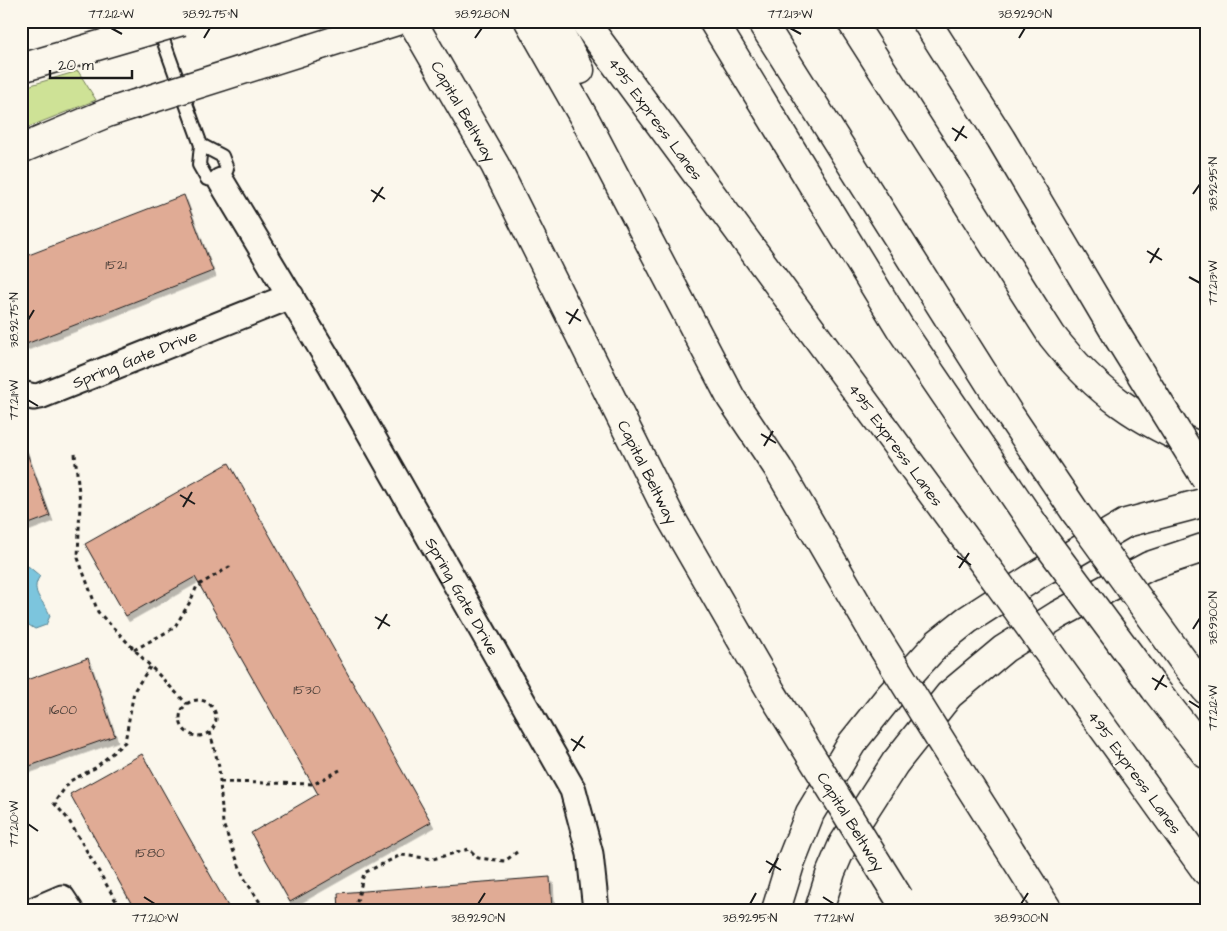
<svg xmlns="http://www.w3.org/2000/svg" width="1227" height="931" font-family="'Architects Daughter',sans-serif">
	<defs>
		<filter id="shadow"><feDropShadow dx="3" dy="5.5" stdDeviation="0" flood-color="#0004"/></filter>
	</defs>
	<rect width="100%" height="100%" fill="#fbf7ec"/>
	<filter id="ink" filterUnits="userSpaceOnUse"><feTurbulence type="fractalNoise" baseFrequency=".02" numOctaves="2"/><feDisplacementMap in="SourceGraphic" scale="10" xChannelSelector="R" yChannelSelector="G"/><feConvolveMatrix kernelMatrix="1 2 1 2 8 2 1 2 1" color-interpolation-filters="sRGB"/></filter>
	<g filter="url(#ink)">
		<path fill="#cee296" stroke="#757f59" d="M78,71L96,100L21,130V88Z"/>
		<path fill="#7cc5dd" stroke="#568190" d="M28,566L40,576C28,593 46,602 50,616L46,625L35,629L21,620V575Z"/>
		<path fill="#e0ab95" stroke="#1c1c1c" filter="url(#shadow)" d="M184,195L213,271L21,346V258Z
			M24,445L50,516L21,527V446Z
			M229,463L431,822L290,902L251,833L318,794L195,577L126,616L85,544Z
			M88,658L115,736L21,769V682Z
			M142,754L230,910H135L70,794Z
			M550,877L552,910H339L338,893Z"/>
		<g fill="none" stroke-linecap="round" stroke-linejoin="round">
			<g stroke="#1c1c1c" stroke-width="16">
				<path id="service" d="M158,26L201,145L199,165L207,179L221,181L227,169L222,156L201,145"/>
			</g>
			<g stroke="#1c1c1c" stroke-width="29">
				<g id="minor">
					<path id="s1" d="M221,181L332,366L573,790L590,854L596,910"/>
					<path id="s2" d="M21,394L34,397L40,396L291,296"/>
					<path d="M34,910L62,898L70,910"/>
				</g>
			</g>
			<g stroke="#1c1c1c" stroke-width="31">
				<path id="secondary" d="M21,68L93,47
					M21,149L107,113L135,104"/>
			</g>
			<g stroke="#1c1c1c" stroke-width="31">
				<g id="motorway">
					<path id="s3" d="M412,21L495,165L671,518L772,693"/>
					<path d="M529,21L587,123L731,398L778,468L875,635"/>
					<path d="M553,21L580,70"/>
					<path id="s4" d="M584,21L993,576"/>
					<path d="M713,21L900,328L1043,538"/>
					<path d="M761,21L1009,414L1076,513"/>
					<path d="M851,21L1052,336C1097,393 1139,422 1206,449"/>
					<path d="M926,21L1001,139L1118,337"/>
					<path d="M1187,666L1206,690"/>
					<path d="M1155,689L1206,754"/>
					<path d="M954,762L1048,910"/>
					<path d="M1130,765L1206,871"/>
					<path d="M776,910L791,861L810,813L852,743L888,698L938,643L967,620L1040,573L1126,523L1206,502"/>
					<path d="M819,910L831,872L843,844L895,763L949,695L1004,649L1058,615L1149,566L1206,547"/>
				</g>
			</g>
			<path stroke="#1c1c1c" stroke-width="3" stroke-dasharray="4 4" stroke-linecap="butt" d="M75,454L80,502L78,558L98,612L187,704
				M134,650L174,628L190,602L197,586L231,566
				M180 718a18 18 0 1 1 36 0a18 18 0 1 1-36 0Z
				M210,732L219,767L223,824L244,878L265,910
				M220,782L314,784L340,770
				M110,910L119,906L68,819L54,803L70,781L95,768L125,742L134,691L150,667
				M355,910L364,873L401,855L433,859L469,849L478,858L505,861L517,852"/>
			<use href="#service" stroke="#fbf7ec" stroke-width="12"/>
			<use href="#minor" stroke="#fbf7ec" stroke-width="25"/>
			<use href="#secondary" stroke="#fbf7ec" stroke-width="28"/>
			<use href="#motorway" stroke="#fbf7ec" stroke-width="28"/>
			<g stroke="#1c1c1c" stroke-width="31" stroke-linecap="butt">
				<path id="secondary-bridge" d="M93,47L182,21
					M135,104L397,21"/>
			</g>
			<g stroke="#1c1c1c" stroke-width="31" stroke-linecap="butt">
				<g id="motorway-bridge">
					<path d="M1118,337L1206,479"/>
					<path d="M1076,513L1187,666"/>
					<path d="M1043,538L1155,689"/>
					<path d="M993,576L1130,765"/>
					<path d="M875,635L954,762"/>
					<path id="s5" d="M772,693L899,898"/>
				</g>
			</g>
			<use href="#secondary-bridge" stroke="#fbf7ec" stroke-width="28"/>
			<use href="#motorway-bridge" stroke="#fbf7ec" stroke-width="28"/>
		</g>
	</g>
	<path fill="none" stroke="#1c1c1c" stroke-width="2" d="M111,28L122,34M790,28L801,34M204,38L210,28M475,38L482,28M1019,38L1025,28M952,128L967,138M955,141L964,126M371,190L385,199M1193,194L1200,184M373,202L383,187M1147,251L1162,260M1150,263L1159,248M1189,277L1200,283M566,312L581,321M28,320L34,310M569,324L578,309M28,400L38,406M761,434L776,443M764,446L773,431M180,495L195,504M183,507L192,492M957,556L971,565M959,568L969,553M375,617L390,626M378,629L387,614M1193,629L1200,618M1152,678L1167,687M1155,690L1164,675M1189,701L1200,708M571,739L585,748M573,751L583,736M28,824L38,831M766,861L781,870M769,873L778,858M144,897L155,904M823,897L834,904M478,904L485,893M750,904L756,893M1021,904L1028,893"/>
	<g text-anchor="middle" stroke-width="4" stroke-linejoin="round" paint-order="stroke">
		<g font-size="14" fill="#4d403a">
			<text x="116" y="269">1521</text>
			<text x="307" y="694">1530</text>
			<text x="63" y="714">1600</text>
			<text x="150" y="857">1580</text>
		</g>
		<g font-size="16" fill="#1c1c1c" stroke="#fbf7ec">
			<text dy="6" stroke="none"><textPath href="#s3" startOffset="104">Capital Beltway</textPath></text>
			<text dy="6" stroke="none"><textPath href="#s4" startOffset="121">495 Express Lanes</textPath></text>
			<text dy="6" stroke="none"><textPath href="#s2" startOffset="121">Spring Gate Drive</textPath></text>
			<text dy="6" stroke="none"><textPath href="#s4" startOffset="526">495 Express Lanes</textPath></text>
			<text dy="6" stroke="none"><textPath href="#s3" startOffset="509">Capital Beltway</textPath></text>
			<text dy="6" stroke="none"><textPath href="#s1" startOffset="480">Spring Gate Drive</textPath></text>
			<text transform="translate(1135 772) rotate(54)" y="6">495 Express Lanes</text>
			<text dy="6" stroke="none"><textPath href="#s5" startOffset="151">Capital Beltway</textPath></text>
		</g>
	</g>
	<rect width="1227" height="931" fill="none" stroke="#fbf7ec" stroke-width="55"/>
	<path d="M50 70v8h82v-8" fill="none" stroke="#1c1c1c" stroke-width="2.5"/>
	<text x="58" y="70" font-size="15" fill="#1c1c1c" stroke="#fbf7ec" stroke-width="4" paint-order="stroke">20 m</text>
	<rect x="28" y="28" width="1172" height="876" fill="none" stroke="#1c1c1c" stroke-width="2"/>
	<g font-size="12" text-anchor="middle" fill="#1c1c1c">
		<text x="111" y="18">77.212°W</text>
		<text x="210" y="18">38.9275°N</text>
		<text x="482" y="18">38.9280°N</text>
		<text x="790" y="18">77.213°W</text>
		<text x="1025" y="18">38.9290°N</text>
		<text transform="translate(1213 184) rotate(-90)" y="4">38.9295°N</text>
		<text transform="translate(1213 283) rotate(-90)" y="4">77.213°W</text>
		<text transform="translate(14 320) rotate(-90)" y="4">38.9275°N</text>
		<text transform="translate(14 400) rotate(-90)" y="4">77.211°W</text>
		<text transform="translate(1213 618) rotate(-90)" y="4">38.9300°N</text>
		<text transform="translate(1213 708) rotate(-90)" y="4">77.212°W</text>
		<text transform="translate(14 824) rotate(-90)" y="4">77.210°W</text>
		<text x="155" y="922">77.210°W</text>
		<text x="478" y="922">38.9290°N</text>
		<text x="750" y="922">38.9295°N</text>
		<text x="834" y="922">77.211°W</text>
		<text x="1021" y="922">38.9300°N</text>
	</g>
</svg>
